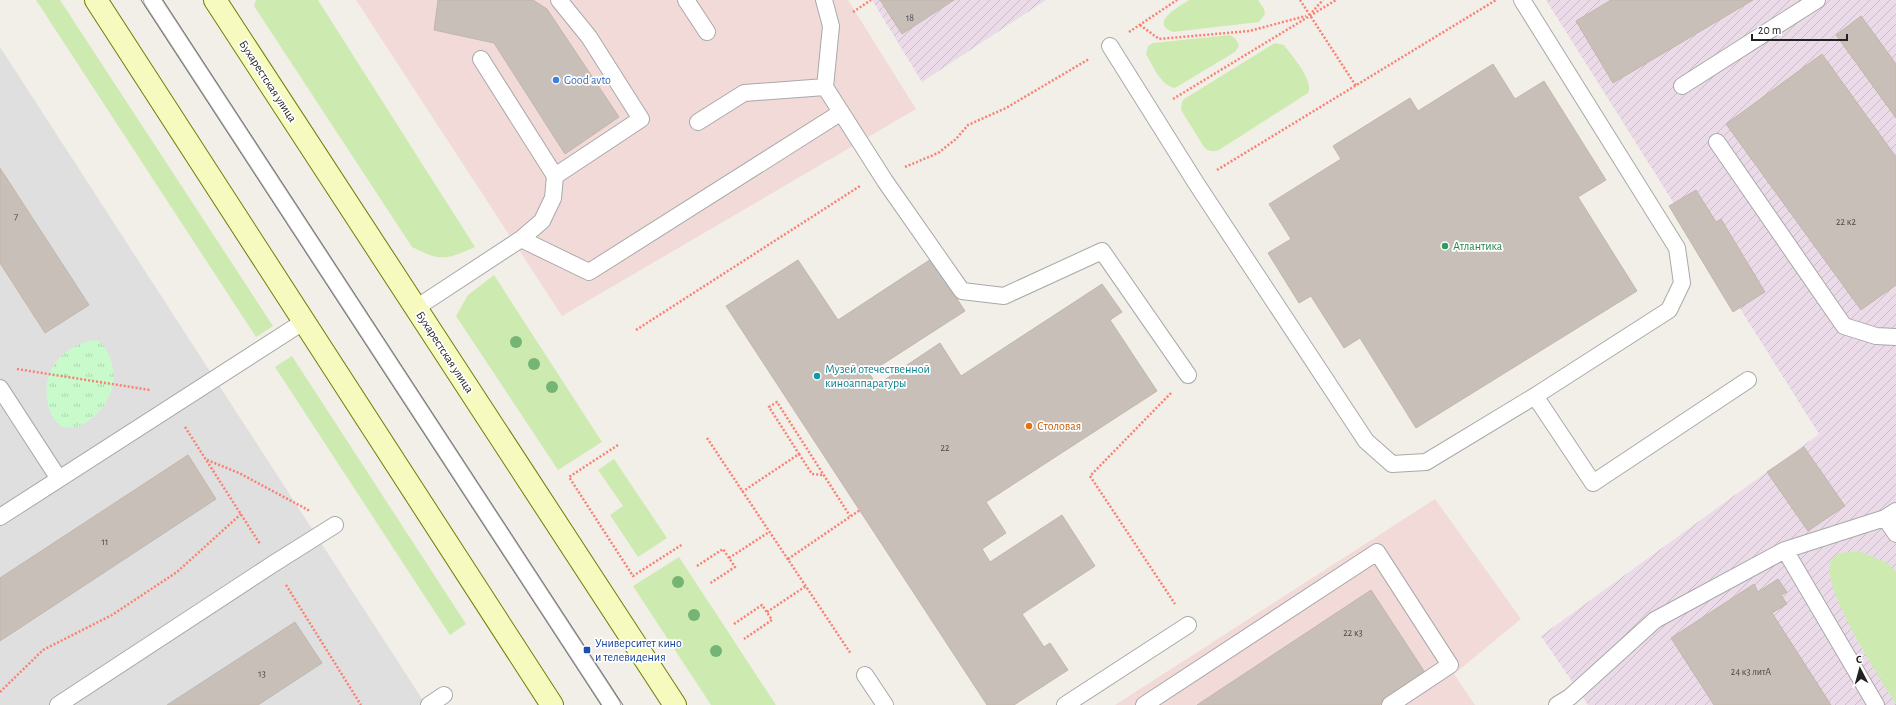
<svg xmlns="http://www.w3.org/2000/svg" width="1896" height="705" font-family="'Alegreya Sans',sans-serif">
	<defs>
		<pattern id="industrial-furrows" width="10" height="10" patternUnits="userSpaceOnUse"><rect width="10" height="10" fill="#ebdbe8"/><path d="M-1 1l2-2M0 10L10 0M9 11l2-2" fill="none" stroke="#c9bcc7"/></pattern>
		<pattern id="park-tufts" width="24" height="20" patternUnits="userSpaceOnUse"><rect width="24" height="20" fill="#c8facc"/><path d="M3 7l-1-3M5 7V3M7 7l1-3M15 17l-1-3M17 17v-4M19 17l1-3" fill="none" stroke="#acd6af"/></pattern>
	</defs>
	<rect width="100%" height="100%" fill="#f2efe9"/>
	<path fill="#e0dfdf" d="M0,47L426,705H0Z"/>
	<path fill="#f2dad9" d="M356,0H848L916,109L562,316Z
		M1435,499L1521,619L1454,674L1475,705H1115Z"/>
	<path fill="url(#industrial-furrows)" d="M872,0H1046L922,82Z
		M1546,0H1896V705H1588L1541,636L1819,434Z"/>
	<path fill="#cdebb0" d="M36,0H60L273,326L256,337Z
		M256,0H318L475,247C445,260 442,262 412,247L254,6Z
		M1189,0H1258L1264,9L1265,14L1259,22L1173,32C1148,23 1180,6 1189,0Z
		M1229,35C1235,37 1237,40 1239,46L1235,52L1175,88C1160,85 1154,67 1146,54L1148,46L1153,43Z
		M1275,43L1284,45C1292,56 1314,80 1308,93L1219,150C1213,152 1209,152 1204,147L1181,110L1182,102L1184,99Z
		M494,275L602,442L558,470L456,316L468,295Z
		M292,356L466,624L450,635L275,367Z
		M614,459L667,538L638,557L610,515L623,506L598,470Z
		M1858,551L1888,563L1896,572V704C1882,681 1819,585 1831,561C1836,551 1849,552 1858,551Z
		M679,557L776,705H711L633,586Z"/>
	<path fill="url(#park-tufts)" d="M96,340C102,342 105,347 108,353C111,360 114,369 114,377C114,401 87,433 62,427C52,419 48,410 47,397C43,367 67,343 96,340Z"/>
	<path fill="#c7bfb8" stroke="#c4b6ab" d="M438,0H533L547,9L619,117L565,154L494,43L434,30Z
		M880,0H954L902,34Z
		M1611,0H1753L1613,83L1576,21Z
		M1861,16L1896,64V118L1836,35Z
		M1822,54L1896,157V285L1861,310L1726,124Z
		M1493,64L1515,99L1544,81L1606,180L1578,197L1637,291L1416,428L1360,338L1344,348L1311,296L1299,303L1268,253L1291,239L1269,204L1341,159L1333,146L1410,98L1418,111Z
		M0,168L89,305L45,333L0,263Z
		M1696,190L1716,222L1721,219L1765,292L1733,312L1669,206Z
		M931,259L965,311L869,373L877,385L940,343L961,376L1102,284L1122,312L1110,320L1157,391L986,502L1006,533L982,549L990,562L1062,515L1095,566L1022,614L1044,647L1050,643L1068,670L1014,705H987L726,306L798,260L838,320Z
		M1804,447L1845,506L1808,531L1767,472Z
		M188,455L216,499L0,641V578Z
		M1778,579L1787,592L1781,595L1787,604L1772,613L1831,705H1714L1671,638L1754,584L1758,592Z
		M1371,590L1426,674L1379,705H1197Z
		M295,622L322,663L258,705H167Z"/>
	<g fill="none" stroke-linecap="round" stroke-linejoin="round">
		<g stroke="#a9a9a9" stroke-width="18">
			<path id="service" d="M152,0L612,705
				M686,0L707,32
				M824,0L831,26L825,87L885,181L962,291L1004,296L1102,251L1188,375
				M1110,46L1196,183L1366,441L1392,464L1426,462L1535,396L1669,310L1682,283L1677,248L1522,0
				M1682,86L1817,0
				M698,122L744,93L825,87
				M1717,142L1844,326L1876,336L1896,337
				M555,176L641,119L589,37L559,0
				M521,239L589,272L840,113
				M416,308L521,239L542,221L553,198L555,176L481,59
				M0,388L59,479
				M1535,396L1593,483L1748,380
				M0,517L303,322
				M1885,518L1896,534
				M1785,550L1876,705
				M865,675L885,705
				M58,705L273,564L335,525
				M429,705L444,695
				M1065,705L1188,625
				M1144,705L1377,552L1450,665L1390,705
				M1557,705L1570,697L1655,620L1785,550L1885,518L1896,511"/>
		</g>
		<g stroke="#707d05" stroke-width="24">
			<path id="secondary" d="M96,0L552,705
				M215,0L675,705"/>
		</g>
		<path stroke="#fa8072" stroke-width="2.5" stroke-dasharray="2 2" stroke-linecap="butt" d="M1300,0L1356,86
			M853,12L871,0
			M1312,12L1323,0
			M1140,25L1159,39L1249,31L1306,16
			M1129,32L1177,0
			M1173,99L1336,0
			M905,167L938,153L956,139L968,125L1006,108L1089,59
			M1217,170L1496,0
			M636,330L860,186
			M17,369L150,390
			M1171,393L1090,476L1175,604
			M185,427L260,544
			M707,438L851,654
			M618,445L569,477L633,576L683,544
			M799,454L812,474L823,475
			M207,460L239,473L310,511
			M742,492L799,454L769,407L777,402L850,516
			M729,558L769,532
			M788,559L860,510
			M697,566L723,549L735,567L709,584
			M286,585L361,705
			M767,612L806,586
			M734,624L762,605L772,620L744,639
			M0,692L43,650L112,615L177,572L241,514"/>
		<use href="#service" stroke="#fff" stroke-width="16"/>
		<use href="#secondary" stroke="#f7fabf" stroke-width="22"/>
		<path stroke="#707070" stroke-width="1" d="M141,0L601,705
			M163,0L623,705"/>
	</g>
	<g fill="#74b475">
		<circle cx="516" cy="342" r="6"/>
		<circle cx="534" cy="364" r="6"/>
		<circle cx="552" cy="387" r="6"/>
		<circle cx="678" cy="582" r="6"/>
		<circle cx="694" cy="615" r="6"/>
		<circle cx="716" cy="651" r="6"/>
	</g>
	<circle fill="#3f7fe0" stroke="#fff" stroke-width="1.5" cx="556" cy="80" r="4"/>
	<circle fill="#2e9e5b" stroke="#fff" stroke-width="1.5" cx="1445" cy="246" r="4"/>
	<circle fill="#0f9aa8" stroke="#fff" stroke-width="1.5" cx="817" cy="376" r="4"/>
	<circle fill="#e8710a" stroke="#fff" stroke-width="1.5" cx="1029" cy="426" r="4"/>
	<rect fill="#1a4fb4" stroke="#fff" stroke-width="1.5" x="583" y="646" width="8" height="8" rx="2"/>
	<g text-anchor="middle" stroke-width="3.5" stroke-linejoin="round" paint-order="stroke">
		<g font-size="10" fill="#4b4948">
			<text x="910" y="21">18</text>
			<text x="16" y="220">7</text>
			<text x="1846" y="225">22 к2</text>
			<text x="945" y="451">22</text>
			<text x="105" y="545">11</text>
			<text x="1353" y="636">22 к3</text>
			<text x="1751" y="675">24 к3 литА</text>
			<text x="262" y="677">13</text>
		</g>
		<g font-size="12" fill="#366cbe" stroke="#fff" text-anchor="start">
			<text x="564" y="84">Good avto</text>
		</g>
		<g font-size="12" fill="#222" stroke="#fff">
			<text transform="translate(268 81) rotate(57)" y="4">Бухарестская улица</text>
			<text transform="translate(445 352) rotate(57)" y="4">Бухарестская улица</text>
		</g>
		<g font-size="12" fill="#27864d" stroke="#fff" text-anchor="start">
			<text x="1453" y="250">Атлантика</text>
		</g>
		<g font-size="12" fill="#0d838f" stroke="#fff" text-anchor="start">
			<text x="825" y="373">Музей отечественной<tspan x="825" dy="14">киноаппаратуры</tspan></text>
		</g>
		<g font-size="12" fill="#c56008" stroke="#fff" text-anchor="start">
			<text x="1037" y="430">Столовая</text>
		</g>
		<g font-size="12" fill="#164399" stroke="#fff" text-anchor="start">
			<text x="595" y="647">Университет кино<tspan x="595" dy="14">и телевидения</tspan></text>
		</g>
	</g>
	<g transform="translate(1860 669) rotate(354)" stroke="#ffffff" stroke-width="3" paint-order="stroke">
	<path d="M0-3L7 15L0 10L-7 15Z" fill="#222222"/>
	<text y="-6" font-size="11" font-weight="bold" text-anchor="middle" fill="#222222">С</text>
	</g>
	<path d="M1752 34v6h95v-6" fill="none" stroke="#222222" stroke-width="2"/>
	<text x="1758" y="34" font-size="12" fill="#222222" stroke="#ffffff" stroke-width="3" paint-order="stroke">20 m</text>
</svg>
